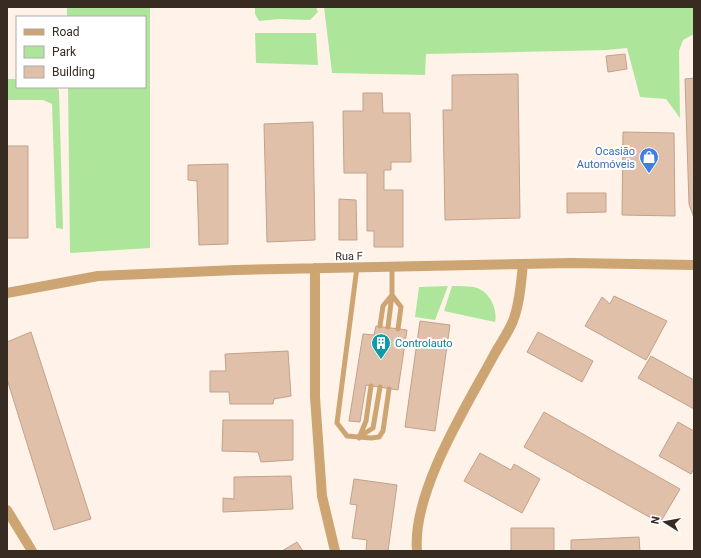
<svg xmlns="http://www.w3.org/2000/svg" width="701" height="558" font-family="Roboto,sans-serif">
	<rect width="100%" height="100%" fill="#fff2e8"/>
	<path fill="#ade69b" d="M67,7H150V248L70,253L68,87H145V17H67Z
		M255,7H316L318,12L310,20L279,19L259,21L255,14Z
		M324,7H694V34L683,40L679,51L680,118L666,99L640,97L627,48L607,50L426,54L425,75L332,73Z
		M255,33H316L318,65L256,63Z
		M7,79H17V87H57L59,91L63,229L56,228L52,104L43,100H7Z
		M448,286L435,320L415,317L419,287Z
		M452,286C459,286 467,286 474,287C489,290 498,309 495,322L444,311Z"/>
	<path fill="#e0c0a8" stroke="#c1a28b" d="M625,54L627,69L608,72L606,56Z
		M518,74L520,218L445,220L443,110H452V75Z
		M694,78V218L689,204L685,79Z
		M363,93H382L383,113H410L411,162H391V170H384V190H403V247H374V231H367V173H344L343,111H363Z
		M313,122L315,240L267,242L264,124Z
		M623,132L674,133L675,216L622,215Z
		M7,146H28V238H7Z
		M228,164V244L199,245L197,181L188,180V165Z
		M567,193H606V212L567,213Z
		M339,199L356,200L357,240H339Z
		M614,296L667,321L646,360L585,326L602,297L610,304Z
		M420,321L450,325L435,431L405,427Z
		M376,326L407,330L398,390L366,385L360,422L349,421L363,334L374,335Z
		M31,332L91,519L54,530L7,379V342Z
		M538,332L593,361L582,382L527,352Z
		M288,351L291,396L274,399L273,404H230L229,392H210V371H226L225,354Z
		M651,356L694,380V409L638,378Z
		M544,412L680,489L660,523L524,447Z
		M223,420H293V460L261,462L258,452L222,451Z
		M678,422L694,431V469L691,474L659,456Z
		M480,453L511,470L514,464L540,479L522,513L464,481Z
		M291,476L293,509L223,512V498L234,499V477Z
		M354,479L397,485L388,551H366L367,540L352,538L357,505L350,504Z
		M511,528H554V551H511Z
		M639,537L640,551H652H571V540Z
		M297,542L303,551H282Z"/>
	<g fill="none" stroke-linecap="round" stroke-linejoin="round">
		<path stroke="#cda573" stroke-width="5" d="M357,267L337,423L347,436L371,438L379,437L383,431L389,389
			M392,295L401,307L398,329
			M380,326L383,306L392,295V267
			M388,327L392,295
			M359,437L373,428L380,387
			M359,438L366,421L371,386"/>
		<path stroke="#cda573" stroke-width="10" d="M315,268V397L322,496L335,551
			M7,293L98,276L236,270L571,263L694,265
			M7,510L32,551
			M417,551C412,492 466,407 494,355C500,344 508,333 513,321C520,303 521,282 523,264"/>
	</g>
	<defs>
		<g id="shop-pin" transform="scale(1)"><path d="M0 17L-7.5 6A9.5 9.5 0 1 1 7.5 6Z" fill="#3f7fe0" stroke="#fff"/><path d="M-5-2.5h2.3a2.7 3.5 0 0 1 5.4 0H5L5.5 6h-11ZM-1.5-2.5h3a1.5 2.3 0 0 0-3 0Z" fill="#fff"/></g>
		<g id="building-pin" transform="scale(1)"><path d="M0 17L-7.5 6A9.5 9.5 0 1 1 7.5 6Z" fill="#0f9aa8" stroke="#fff"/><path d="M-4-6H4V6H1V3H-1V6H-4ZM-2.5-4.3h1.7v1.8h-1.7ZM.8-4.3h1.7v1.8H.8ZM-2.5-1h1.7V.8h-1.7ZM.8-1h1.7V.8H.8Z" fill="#fff"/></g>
	</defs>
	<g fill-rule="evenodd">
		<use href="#shop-pin" x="649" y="157"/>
		<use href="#building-pin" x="381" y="343"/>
	</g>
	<g text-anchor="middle" stroke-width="4" stroke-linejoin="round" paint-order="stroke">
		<g font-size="11" fill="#366cbe" stroke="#fff" text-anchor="end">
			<text x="635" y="155">Ocasião<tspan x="635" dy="13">Automóveis</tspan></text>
		</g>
		<g font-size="11" fill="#382b22" stroke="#fff">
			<text transform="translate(349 256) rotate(-1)" y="4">Rua F</text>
		</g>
		<g font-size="11" fill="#0d838f" stroke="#fff" text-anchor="start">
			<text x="395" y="347">Controlauto</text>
		</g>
	</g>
	<rect width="701" height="558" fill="none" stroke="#382b22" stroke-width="16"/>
	<rect x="16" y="16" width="130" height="72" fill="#ffffff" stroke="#afaaa7"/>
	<rect x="24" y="29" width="20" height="6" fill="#cda573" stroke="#afaaa7"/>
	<text x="52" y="36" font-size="12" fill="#382b22">Road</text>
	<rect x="24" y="46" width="20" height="12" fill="#ade69b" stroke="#afaaa7"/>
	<text x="52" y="56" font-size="12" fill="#382b22">Park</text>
	<rect x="24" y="66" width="20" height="12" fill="#e0c0a8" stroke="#afaaa7"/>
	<text x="52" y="76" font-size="12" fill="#382b22">Building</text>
	<g transform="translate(665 522) rotate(281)" stroke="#ffffff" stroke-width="3" paint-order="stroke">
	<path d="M0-3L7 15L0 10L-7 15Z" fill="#382b22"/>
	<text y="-6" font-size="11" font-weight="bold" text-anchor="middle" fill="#382b22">N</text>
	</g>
</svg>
